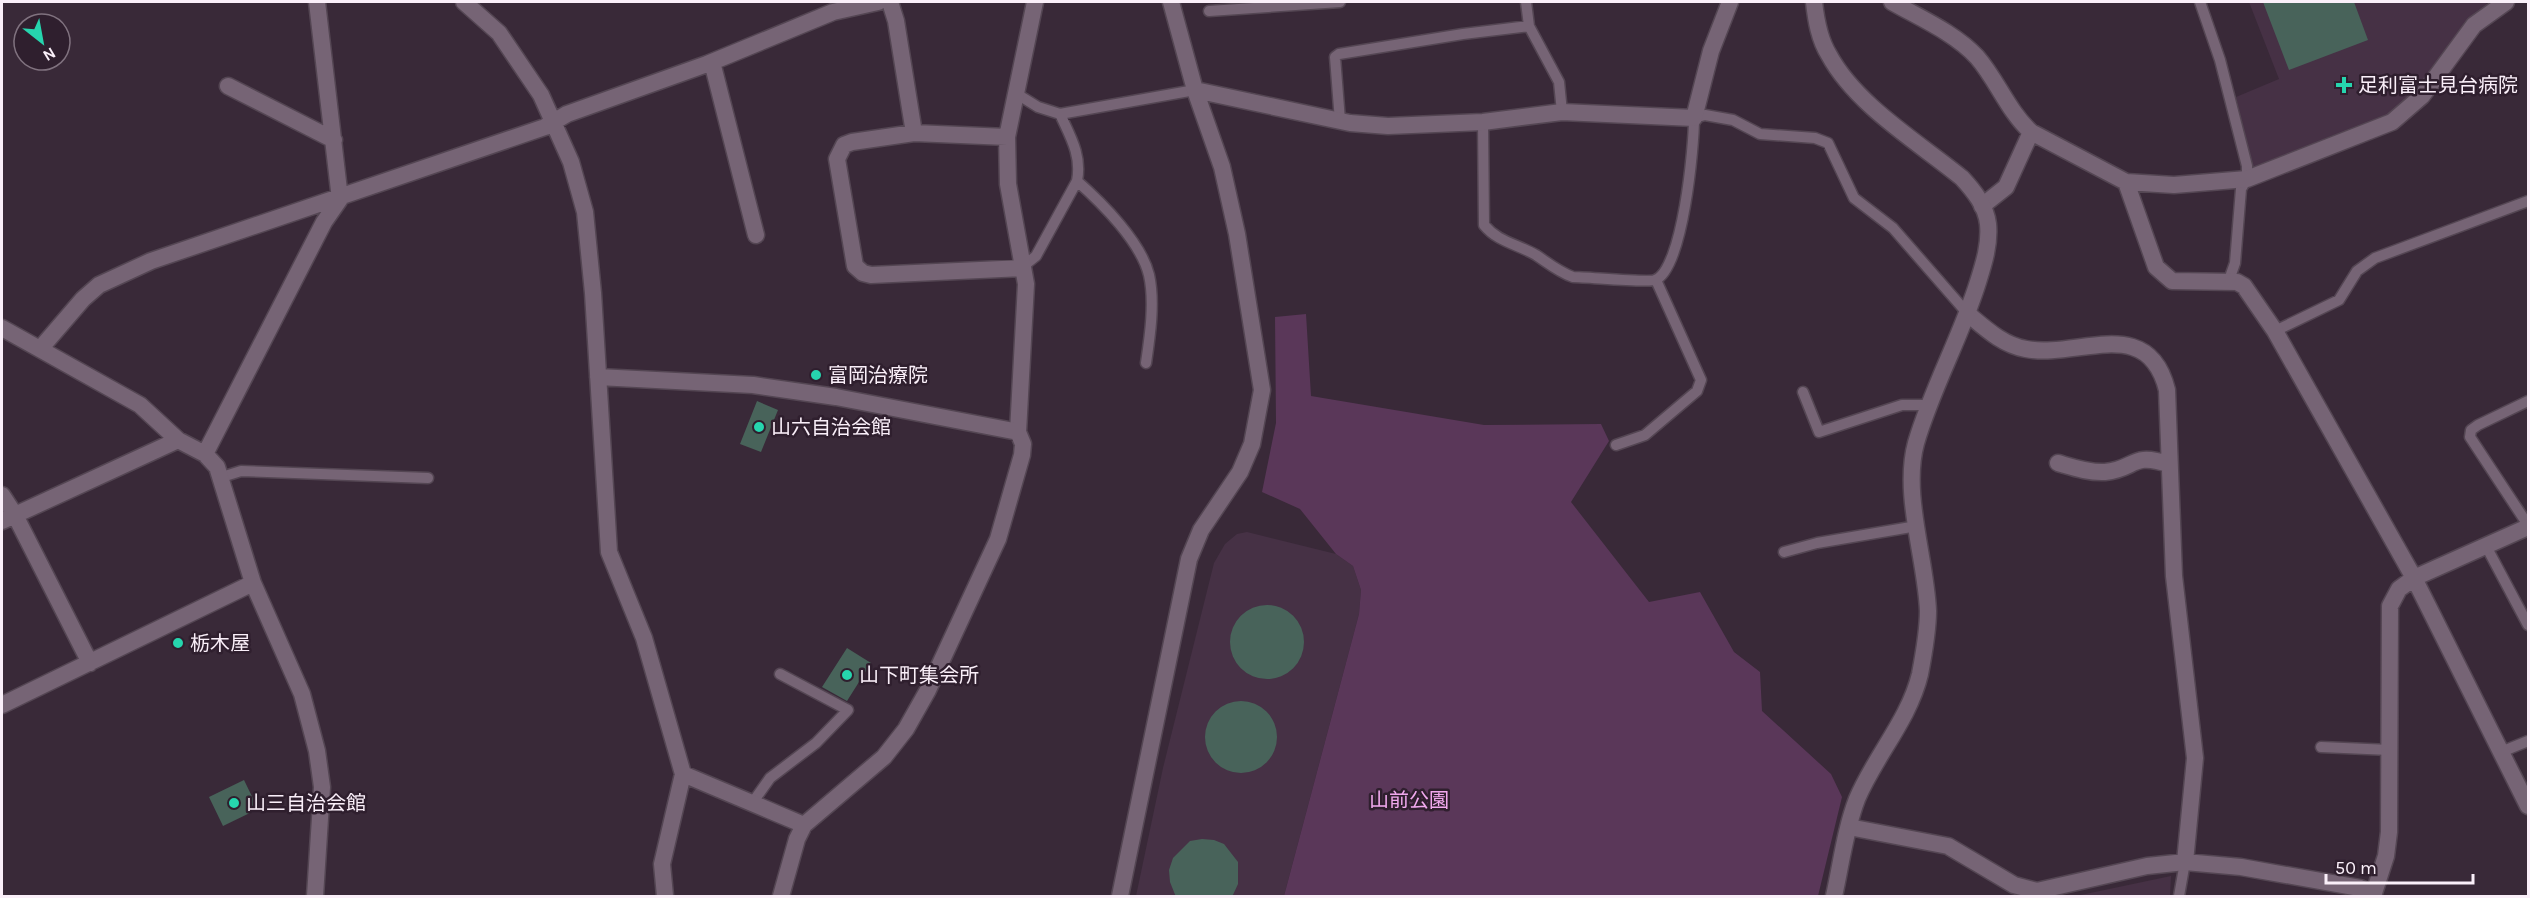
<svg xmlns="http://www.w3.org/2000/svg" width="2530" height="898" font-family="Karla,'Noto Sans JP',sans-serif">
	<rect width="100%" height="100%" fill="#392938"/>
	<path fill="#463145" d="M2249,2H2486L2487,5L2468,21L2418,90L2400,108L2370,126L2334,135L2253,169L2236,97L2279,79Z
		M1247,532L1336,554L1353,566L1361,590L1359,614L1284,896H1136L1163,768L1214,563L1225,544L1237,534Z
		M2171,876L2170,896H2076Z"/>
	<path fill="#5a3759" d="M1306,314L1311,396L1484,425L1601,424L1609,441L1571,502L1649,602L1700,592L1734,652L1760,672L1762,711L1831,774L1842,797L1818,896H1284L1359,614L1361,590L1353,566L1336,554L1300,509L1262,492L1276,423L1275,317Z"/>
	<path fill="#48635a" d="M2263,2H2354L2368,40L2289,70Z
		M757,401L778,410L761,452L740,444Z
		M1230 642a37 37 0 1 1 74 0a37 37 0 1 1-74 0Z
		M847,648L871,663L847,701L822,687Z
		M1205 737a36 36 0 1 1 72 0a36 36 0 1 1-72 0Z
		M244,780L258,809L223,826L209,797Z
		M1202,839L1214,840L1224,844L1238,862V884L1232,897H1176L1170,882L1169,870L1173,858L1190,841Z"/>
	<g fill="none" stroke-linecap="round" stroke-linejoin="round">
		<g stroke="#544653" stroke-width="13">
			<path id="service" d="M1526,2L1529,26L1559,82L1562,112
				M2200,2L2220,60L2247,166V179L2241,189L2235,263L2229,280
				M1209,11L1340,2
				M1017,94L1038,107L1060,114L1195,90
				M1340,121L1335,57L1339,54L1463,34L1529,26
				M1483,122L1484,225C1498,242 1517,244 1536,255C1548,263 1559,272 1573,277C1587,277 1648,283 1655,280C1683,270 1694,146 1694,118L1705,115L1733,120L1760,134L1815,138L1828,143L1854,198L1893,228L1968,314
				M1077,181C1102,203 1141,242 1149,275C1155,302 1150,336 1146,363
				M1021,268L1036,256L1077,181C1082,155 1070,136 1060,114
				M2275,331L2339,300L2357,271L2375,258L2528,201
				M1803,392L1819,432L1902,405H1928
				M2528,401L2478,425L2471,430L2470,437L2528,525
				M1616,445L1645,435L1697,391L1701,380L1656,280
				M222,477L241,471L428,478
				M2486,546L2528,625
				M1784,552L1817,543L1917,526
				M2321,747L2390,750
				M2501,752L2528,741
				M753,802L770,778L816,743L848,710L780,674
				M2179,896L2185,862"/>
		</g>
		<g stroke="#544653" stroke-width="19">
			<path id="minor" d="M464,2L499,33L541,95L571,162L585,212L593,293L609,552L644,638L683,774L662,864L665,896
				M890,2L896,21L914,133
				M1892,2C1920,18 1955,33 1977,57C1997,80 2008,111 2031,132L2126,182L2174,185L2247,179L2392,122L2422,96L2474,25L2506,2
				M712,62L756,235
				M228,86L334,140
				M1195,90L1350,123L1388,126L1483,122L1562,112L1694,118L1711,51L1730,2
				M1007,137L914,133L852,142L844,145L837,159L855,266L863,273L871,275L1021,268
				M2126,182L2156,267L2172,281L2237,282L2244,286L2275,331L2414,578L2528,806
				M1982,206L2006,187L2031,132
				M1968,314C1986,329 2003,345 2026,349C2078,359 2148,313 2167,390L2174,576L2195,758L2185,862
				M2,328L140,405L178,440L205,454L217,467L253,583L302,694L317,751L322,787L315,896
				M40,349L83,299L99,285L151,261L545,127L567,114L707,64L833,12L878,2
				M598,377L753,385L836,397L1018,432
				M205,454L324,222L340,199L317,2
				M2058,463C2072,467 2089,473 2105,472C2136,469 2131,452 2168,464
				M2,495L15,515L90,663
				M2,521L178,440
				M2,705L253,583
				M683,774L804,825
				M1849,827L1948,846L2014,885L2037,891L2147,866L2185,862L2241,867L2360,888L2374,894
				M781,896L797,839L804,825L884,757L906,729L928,690L998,539L1022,455L1023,444L1018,432L1026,284L1008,184L1007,137L1035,2
				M1120,896L1189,559L1201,530L1240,472L1252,444L1262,390L1237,234L1222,167L1195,90L1171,2
				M2373,896L2386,856L2389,832L2390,606L2399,589L2414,578L2528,527"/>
		</g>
		<g stroke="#544653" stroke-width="19">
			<path id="tertiary" d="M1814,2C1816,20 1819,39 1829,55C1856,105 1918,142 1962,178C1974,191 1986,206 1988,224C1990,244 1984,263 1978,282C1961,337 1932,388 1916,443C1902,494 1926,559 1928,611C1928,632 1924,653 1920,674C1909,720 1875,756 1857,799C1845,830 1841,865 1834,896"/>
		</g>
		<use href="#service" stroke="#766475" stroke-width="10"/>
		<use href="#minor" stroke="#766475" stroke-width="16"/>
		<use href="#tertiary" stroke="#766475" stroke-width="16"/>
	</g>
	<g fill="#26d5ae" stroke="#2f1f2e" stroke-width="2">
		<path d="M2341 76h6v6h6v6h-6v6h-6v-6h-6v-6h6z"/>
		<circle cx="816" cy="375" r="6"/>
		<circle cx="759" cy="427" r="6"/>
		<circle cx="178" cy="643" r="6"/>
		<circle cx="847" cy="675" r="6"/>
		<circle cx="234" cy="803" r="6"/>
	</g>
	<g text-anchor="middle" stroke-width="5" stroke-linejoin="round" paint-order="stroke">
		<g font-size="20" fill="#faeff9" stroke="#2f1f2e" text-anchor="start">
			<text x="2358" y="92">足利富士見台病院</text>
			<text x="828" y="382">富岡治療院</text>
			<text x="771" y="434">山六自治会館</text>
			<text x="190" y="650">栃木屋</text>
			<text x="859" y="682">山下町集会所</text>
			<text x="246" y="810">山三自治会館</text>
		</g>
		<g font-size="20" fill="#f0a8ed" stroke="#2f1f2e">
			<text x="1409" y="807">山前公園</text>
		</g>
	</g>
	<rect width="2530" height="898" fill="none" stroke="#faeff9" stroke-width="6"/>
	<g transform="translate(42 42) rotate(149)"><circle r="28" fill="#2f1f2e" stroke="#80727f" stroke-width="1.5"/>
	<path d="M0-4.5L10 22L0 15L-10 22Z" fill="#26d5ae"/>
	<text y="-9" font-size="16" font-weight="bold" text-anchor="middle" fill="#faeff9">N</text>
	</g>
	<path d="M2326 874v9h147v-9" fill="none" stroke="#faeff9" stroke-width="3"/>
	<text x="2335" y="874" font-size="18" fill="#faeff9" stroke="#2f1f2e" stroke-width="4.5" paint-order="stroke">50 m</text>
</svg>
